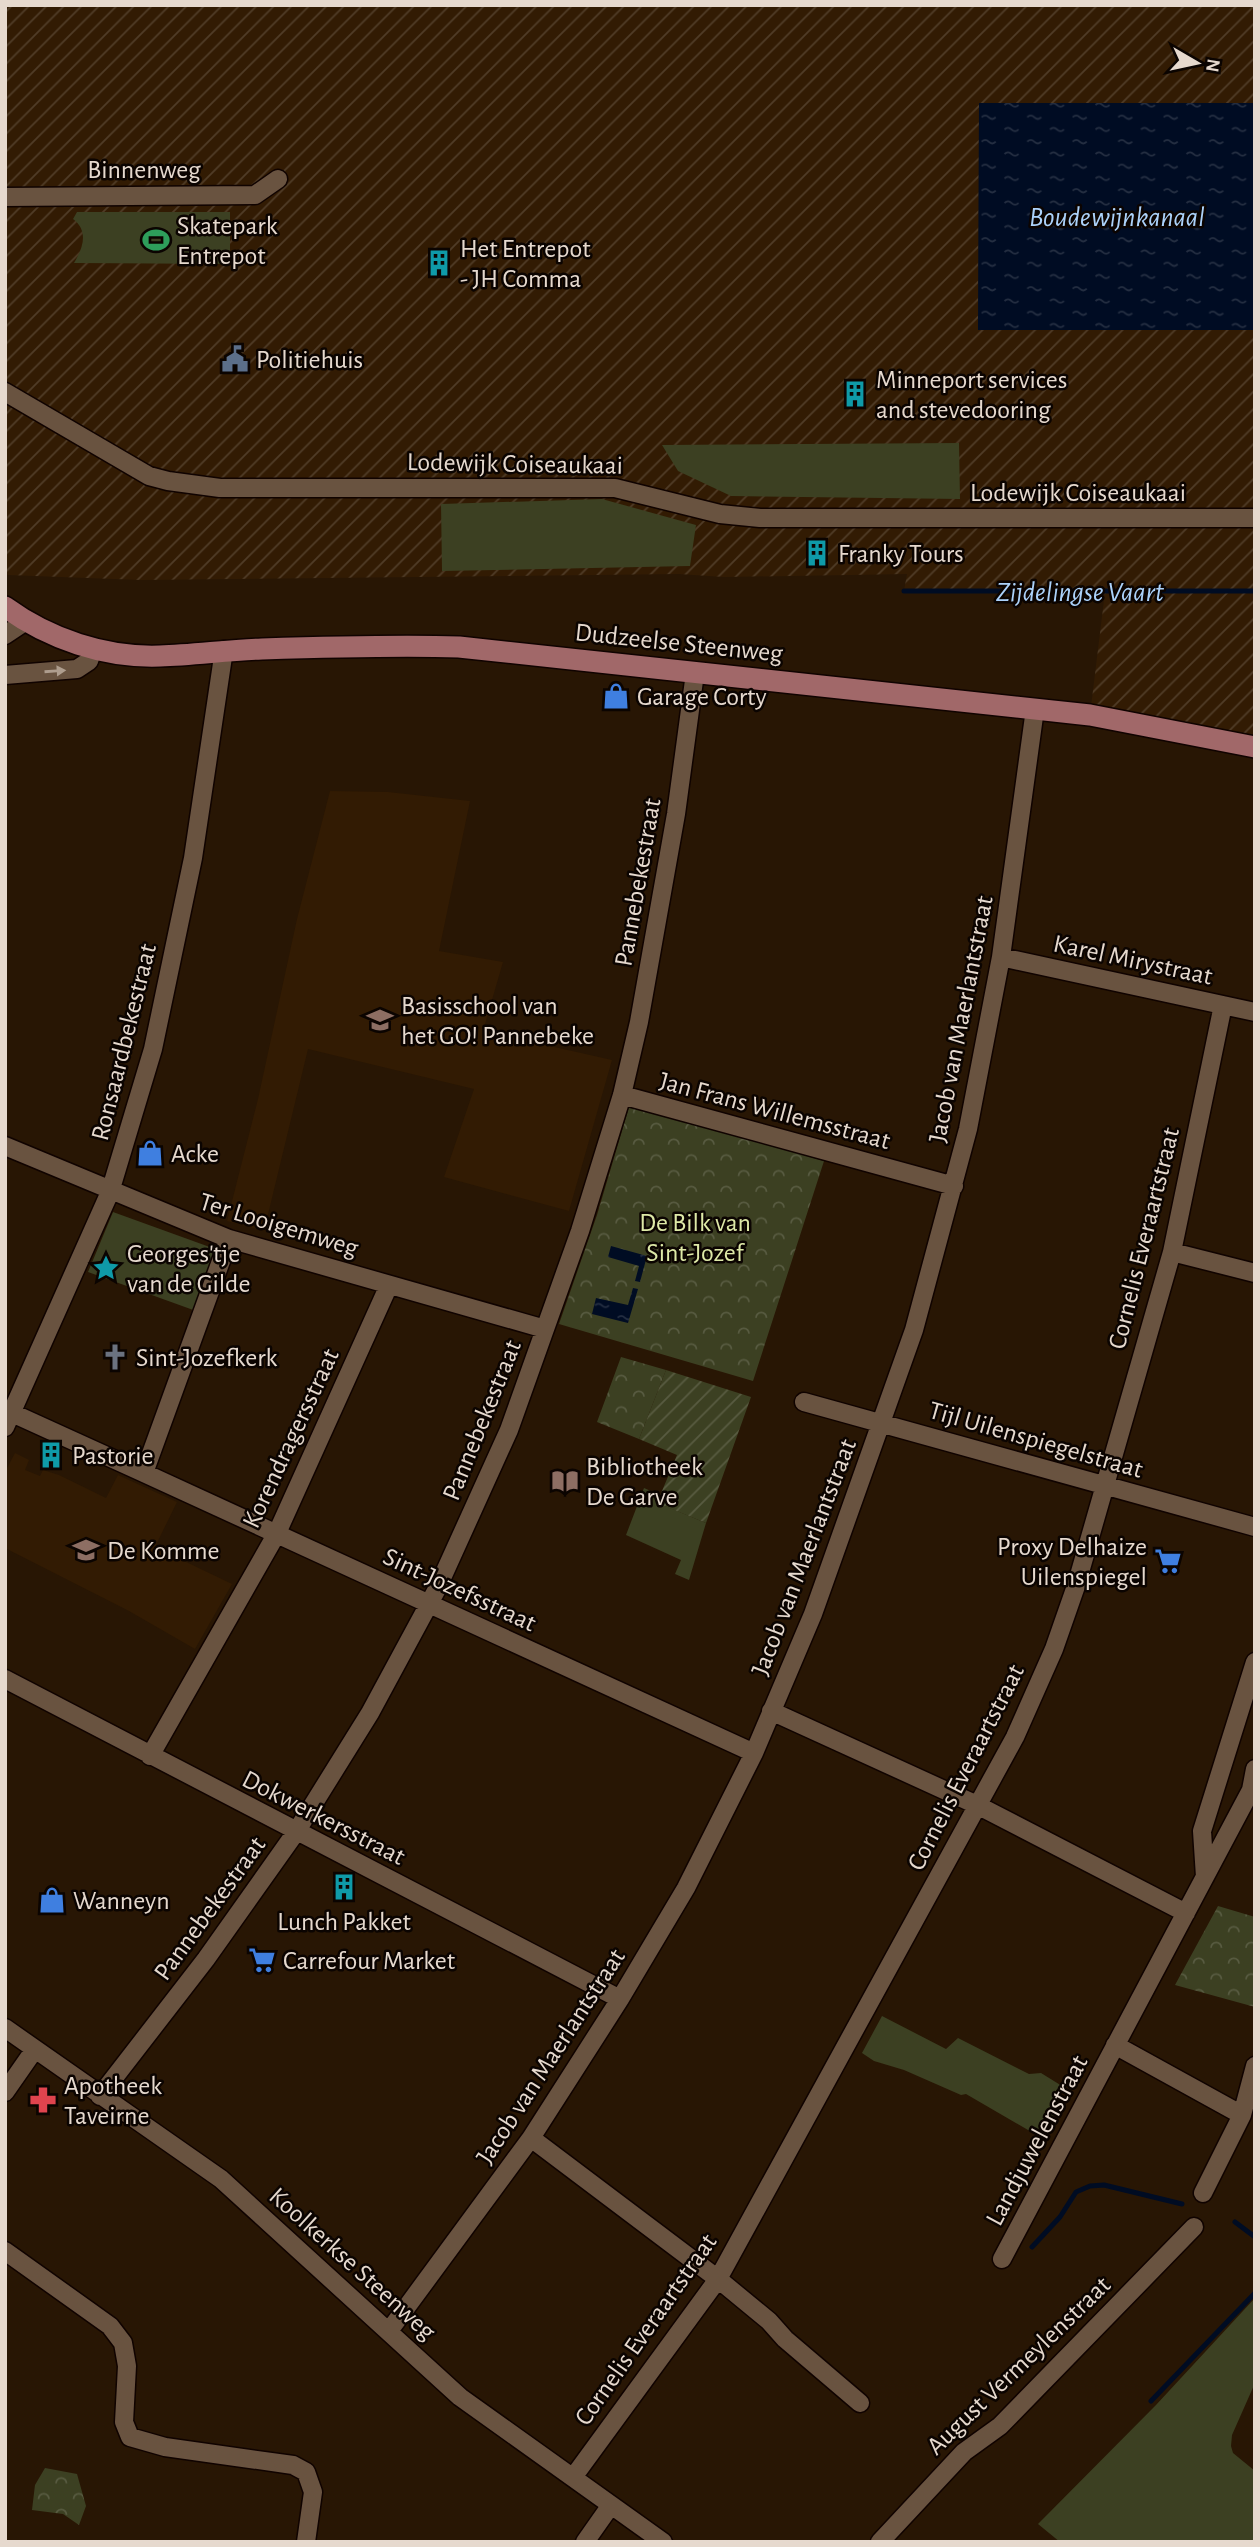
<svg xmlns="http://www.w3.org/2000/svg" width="1260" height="2547" font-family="'Alegreya Sans',sans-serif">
	<defs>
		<pattern id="industrial-furrows" width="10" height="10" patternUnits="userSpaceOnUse" patternTransform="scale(1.75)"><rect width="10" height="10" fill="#321b03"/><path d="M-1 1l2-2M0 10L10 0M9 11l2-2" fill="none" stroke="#503c27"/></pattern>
		<pattern id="park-crowns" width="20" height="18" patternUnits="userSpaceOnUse" patternTransform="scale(1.75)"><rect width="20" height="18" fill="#3c4022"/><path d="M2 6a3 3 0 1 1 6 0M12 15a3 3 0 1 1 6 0" fill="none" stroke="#585b41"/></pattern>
		<pattern id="garden-furrows" width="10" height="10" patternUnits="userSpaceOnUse" patternTransform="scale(1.75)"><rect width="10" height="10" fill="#3c4022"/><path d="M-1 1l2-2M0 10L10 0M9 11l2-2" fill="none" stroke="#585b41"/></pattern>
		<pattern id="water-ripples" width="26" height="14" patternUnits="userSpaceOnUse" patternTransform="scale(1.75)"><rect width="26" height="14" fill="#000c23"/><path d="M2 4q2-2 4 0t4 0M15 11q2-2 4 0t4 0" fill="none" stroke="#252f42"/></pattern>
	</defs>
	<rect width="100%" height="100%" fill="#281604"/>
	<path fill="#321b03" d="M330,791L388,792L470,801L439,951L503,962L483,1031L612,1060L569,1211L444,1177L474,1089L308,1049L264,1231L227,1221L258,1099L297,919Z
		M15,1453L29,1460L25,1470L40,1476L43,1470L59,1475L106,1498L118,1475L177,1502L155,1547L232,1584L195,1649L129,1611L5,1548V1472Z"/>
	<path fill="url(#industrial-furrows)" d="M5,5H1255V103H979L978,329L1255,330V747L1090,715L1105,592L1231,590L904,591L907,574L724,577L679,574L141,580L8,575L5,573Z"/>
	<path fill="#3c4022" d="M77,212H230V264L74,263C83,248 89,231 73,219Z
		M959,443L960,499L731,496L678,471L662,445Z
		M602,499L696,525L690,566L442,571L441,504Z
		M113,1212L218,1250L196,1311L88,1272Z
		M644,1488L660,1495L658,1503L706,1523L689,1580L675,1574L681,1560L626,1535Z
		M882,2016L946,2049L958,2038L1029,2074L1041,2073L1062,2086L1047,2141L966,2094L961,2095L904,2070L874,2061L862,2053Z
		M1255,2298V2383L1232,2435L1231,2446L1233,2453L1255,2471V2542H1060L1038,2524L1156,2405Z"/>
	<path fill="url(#park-crowns)" d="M630,1104L824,1161L753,1381L559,1324L597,1215Z
		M621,1357L666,1370L639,1439L597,1422Z
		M1218,1906L1255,1917V2007L1175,1985Z
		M45,2468L77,2474L86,2506L79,2525L63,2514L32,2510L35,2485Z"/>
	<path fill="url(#garden-furrows)" d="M666,1370L751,1397L706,1523L657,1503L677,1455L639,1439Z"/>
	<path fill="url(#water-ripples)" d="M979,103H1255V330H978Z
		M611,1246L647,1256L640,1282L635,1281L639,1266L608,1257Z
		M633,1288L638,1289L628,1323L592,1314L596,1298L628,1305Z"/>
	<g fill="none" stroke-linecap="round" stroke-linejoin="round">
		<path stroke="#000c23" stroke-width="5" d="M904,591H1255
			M1235,2222L1255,2237
			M1032,2247L1060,2217L1076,2192L1090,2186L1104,2185L1182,2204
			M1151,2401L1255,2293"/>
		<g stroke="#100300" stroke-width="21">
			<path id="minor" d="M5,197L255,195L278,179
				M5,392L149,476L168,481L220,488H615L720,514L760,518H1255
				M5,635L26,621
				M5,675L77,669L89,661L93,649
				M1001,957L1255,1012
				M622,1095L954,1186
				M5,1146L229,1239L545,1329
				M1172,1252L1255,1273
				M804,1402L1255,1527
				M12,1413L144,1473L229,1239
				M5,1427L110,1192L153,1049L193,858L224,650
				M144,1473L754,1753
				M5,1679L620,1999
				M771,1711L977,1805L1186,1913
				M150,1756L277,1533L389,1285
				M1205,1877L1202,1831L1255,1662
				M5,2028L221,2179L460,2397L663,2542
				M1115,2045L1242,2115L1255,2066
				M5,2092L35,2049
				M100,2096L206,1959L296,1832L370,1713L437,1589L509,1430L580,1231L622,1095L639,1022L676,814L695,673
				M531,2138L718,2279L769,2321L785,2339L860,2403
				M1203,2193L1242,2115
				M5,2251L110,2326L123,2343L127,2366L124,2422L130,2437L165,2447L293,2465L306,2472L313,2492L306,2542
				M1002,2259L1251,1790L1255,1769
				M389,2331L531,2138L620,1999L686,1888L754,1753L813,1614L914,1330L968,1129L1001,957L1035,709
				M574,2476L718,2279L1015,1737L1054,1649L1076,1586L1172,1252L1223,1005
				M585,2542L611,2505
				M880,2542L964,2452L1000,2426L1194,2227"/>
		</g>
		<g stroke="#100300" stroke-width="24">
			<path id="major" d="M5,607C49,639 105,658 160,656C194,655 228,650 262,649C327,647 393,645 459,647L1090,715L1255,747"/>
		</g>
		<use href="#minor" stroke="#695340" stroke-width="18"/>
		<use href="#major" stroke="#a16869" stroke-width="21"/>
	</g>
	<defs><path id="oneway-solid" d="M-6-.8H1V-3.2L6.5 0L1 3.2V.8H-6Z" transform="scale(1.75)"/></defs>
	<use fill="#ae9d8e" href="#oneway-solid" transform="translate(55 671) rotate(-4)"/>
	<defs>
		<g id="stadium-bare" transform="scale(2.1)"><path d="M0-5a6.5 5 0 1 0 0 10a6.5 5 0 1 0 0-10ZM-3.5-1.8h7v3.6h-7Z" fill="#2e9e5b" stroke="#0b0401" stroke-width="2.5" paint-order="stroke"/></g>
		<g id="building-bare" transform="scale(2.1)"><path d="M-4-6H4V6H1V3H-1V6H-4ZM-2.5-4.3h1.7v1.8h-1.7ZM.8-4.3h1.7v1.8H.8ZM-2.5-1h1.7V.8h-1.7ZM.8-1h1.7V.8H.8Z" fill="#0f9aa8" stroke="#0b0401" stroke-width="2.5" paint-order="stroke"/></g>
		<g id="civic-bare" transform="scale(2.1)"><path d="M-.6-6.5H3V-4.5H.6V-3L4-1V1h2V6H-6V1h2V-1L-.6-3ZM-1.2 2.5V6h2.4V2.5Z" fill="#5c6f8a" stroke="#0b0401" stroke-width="2.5" paint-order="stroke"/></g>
		<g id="shop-bare" transform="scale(2.1)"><path d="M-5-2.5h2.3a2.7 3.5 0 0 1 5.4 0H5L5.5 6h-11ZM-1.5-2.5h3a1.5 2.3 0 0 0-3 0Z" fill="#3f7fe0" stroke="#0b0401" stroke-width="2.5" paint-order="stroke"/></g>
		<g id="school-bare" transform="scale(2.1)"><path d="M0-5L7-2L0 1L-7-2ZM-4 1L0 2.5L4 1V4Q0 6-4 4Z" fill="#8d6e63" stroke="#0b0401" stroke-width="2.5" paint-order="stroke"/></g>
		<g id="sight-bare" transform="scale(2.1)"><path d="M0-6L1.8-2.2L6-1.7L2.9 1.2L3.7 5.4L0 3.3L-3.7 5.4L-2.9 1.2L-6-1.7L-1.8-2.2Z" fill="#0f9aa8" stroke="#0b0401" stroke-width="2.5" paint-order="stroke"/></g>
		<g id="church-bare" transform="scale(2.1)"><path d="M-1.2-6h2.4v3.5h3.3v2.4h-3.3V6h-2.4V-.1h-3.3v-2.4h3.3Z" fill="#6b7280" stroke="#0b0401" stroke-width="2.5" paint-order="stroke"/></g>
		<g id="library-bare" transform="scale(2.1)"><path d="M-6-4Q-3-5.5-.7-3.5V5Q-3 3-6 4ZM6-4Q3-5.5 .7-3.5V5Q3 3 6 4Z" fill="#8d6e63" stroke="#0b0401" stroke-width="2.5" paint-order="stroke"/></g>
		<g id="supermarket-bare" transform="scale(2.1)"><path d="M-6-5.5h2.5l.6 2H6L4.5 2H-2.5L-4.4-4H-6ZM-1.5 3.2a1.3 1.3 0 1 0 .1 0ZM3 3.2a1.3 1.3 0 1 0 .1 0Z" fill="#3f7fe0" stroke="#0b0401" stroke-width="2.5" paint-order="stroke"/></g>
		<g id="pharmacy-bare" transform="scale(2.1)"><path d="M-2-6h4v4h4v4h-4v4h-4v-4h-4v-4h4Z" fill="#e0444e" stroke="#0b0401" stroke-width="2.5" paint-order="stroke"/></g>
	</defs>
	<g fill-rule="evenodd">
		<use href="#stadium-bare" x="156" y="240"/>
		<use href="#building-bare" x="439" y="263"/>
		<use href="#civic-bare" x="235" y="359"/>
		<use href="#building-bare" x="855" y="394"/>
		<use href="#building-bare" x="817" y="553"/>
		<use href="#shop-bare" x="616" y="696"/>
		<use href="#school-bare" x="380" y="1020"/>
		<use href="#shop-bare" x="150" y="1153"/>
		<use href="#sight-bare" x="106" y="1268"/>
		<use href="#church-bare" x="115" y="1357"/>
		<use href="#building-bare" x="51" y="1455"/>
		<use href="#library-bare" x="565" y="1481"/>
		<use href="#school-bare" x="86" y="1550"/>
		<use href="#supermarket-bare" x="1168" y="1561"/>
		<use href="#building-bare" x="344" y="1887"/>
		<use href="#shop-bare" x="52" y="1900"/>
		<use href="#supermarket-bare" x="262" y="1960"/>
		<use href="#pharmacy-bare" x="43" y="2100"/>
	</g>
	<g text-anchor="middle" stroke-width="5" stroke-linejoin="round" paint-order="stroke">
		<g font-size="26" fill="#e6d9ce" stroke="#0b0401">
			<text x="144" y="178">Binnenweg</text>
			<text transform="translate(515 463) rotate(1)" y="9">Lodewijk Coiseaukaai</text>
			<text x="1078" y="501">Lodewijk Coiseaukaai</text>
			<text transform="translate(679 642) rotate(6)" y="9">Dudzeelse Steenweg</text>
			<text transform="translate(637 882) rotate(-80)" y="9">Pannebekestraat</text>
			<text transform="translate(1133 959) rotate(12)" y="9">Karel Mirystraat</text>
			<text transform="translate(960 1019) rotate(-79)" y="9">Jacob van Maerlantstraat</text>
			<text transform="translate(123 1042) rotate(-76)" y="9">Ronsaardbekestraat</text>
			<text transform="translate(775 1110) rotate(15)" y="9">Jan Frans Willemsstraat</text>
			<text transform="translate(279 1224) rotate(17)" y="9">Ter Looigemweg</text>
			<text transform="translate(1143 1238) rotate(-76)" y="9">Cornelis Everaartstraat</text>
			<text transform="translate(481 1420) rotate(-68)" y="9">Pannebekestraat</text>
			<text transform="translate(290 1438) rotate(-65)" y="9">Korendragersstraat</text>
			<text transform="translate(1036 1439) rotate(16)" y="9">Tijl Uilenspiegelstraat</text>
			<text transform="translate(803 1557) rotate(-69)" y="9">Jacob van Maerlantstraat</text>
			<text transform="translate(460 1589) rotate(25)" y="9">Sint-Jozefsstraat</text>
			<text transform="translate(965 1767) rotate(-63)" y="9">Cornelis Everaartstraat</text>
			<text transform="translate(324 1817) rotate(27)" y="9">Dokwerkersstraat</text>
			<text transform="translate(209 1908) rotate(-54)" y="9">Pannebekestraat</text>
			<text transform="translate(550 2056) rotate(-57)" y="9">Jacob van Maerlantstraat</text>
			<text transform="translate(1036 2140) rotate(-62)" y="9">Landjuwelenstraat</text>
			<text transform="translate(353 2263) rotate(42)" y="9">Koolkerkse Steenweg</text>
			<text transform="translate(645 2329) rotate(-55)" y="9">Cornelis Everaartstraat</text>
			<text transform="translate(1018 2365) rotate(-44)" y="9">August Vermeylenstraat</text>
		</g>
		<g font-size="26" fill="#e6d9ce" stroke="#0b0401" text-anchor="start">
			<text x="177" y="234">Skatepark<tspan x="177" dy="30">Entrepot</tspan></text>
			<text x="460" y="257">Het Entrepot<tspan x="460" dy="30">- JH Comma</tspan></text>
			<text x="256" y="368">Politiehuis</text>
			<text x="876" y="388">Minneport services<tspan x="876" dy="30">and stevedooring</tspan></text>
			<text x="838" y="562">Franky Tours</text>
			<text x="637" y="705">Garage Corty</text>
			<text x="401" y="1014">Basisschool van<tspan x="401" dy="30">het GO! Pannebeke</tspan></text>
			<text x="171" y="1162">Acke</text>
			<text x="127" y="1262">Georges'tje<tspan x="127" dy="30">van de Gilde</tspan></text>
			<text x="136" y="1366">Sint-Jozefkerk</text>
			<text x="72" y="1464">Pastorie</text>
			<text x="586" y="1475">Bibliotheek<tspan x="586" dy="30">De Garve</tspan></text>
			<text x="1147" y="1555" text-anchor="end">Proxy Delhaize<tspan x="1147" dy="30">Uilenspiegel</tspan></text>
			<text x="107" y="1559">De Komme</text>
			<text x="73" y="1909">Wanneyn</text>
			<text x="344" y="1930" text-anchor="middle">Lunch Pakket</text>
			<text x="283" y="1969">Carrefour Market</text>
			<text x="64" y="2094">Apotheek<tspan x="64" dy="30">Taveirne</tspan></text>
		</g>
		<g font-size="26" fill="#dee9a7" stroke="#0b0401">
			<text x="695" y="1231">De Bilk van<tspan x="695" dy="30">Sint-Jozef</tspan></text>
		</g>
		<g font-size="28" font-style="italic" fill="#acd2fa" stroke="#0b0401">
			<text x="1117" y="226">Boudewijnkanaal</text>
			<text x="1080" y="601">Zijdelingse Vaart</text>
		</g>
	</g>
	<rect width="1260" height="2547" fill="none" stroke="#e6d9ce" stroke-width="14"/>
	<g transform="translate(1197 63) rotate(99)" stroke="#0b0401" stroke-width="5" paint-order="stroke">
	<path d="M0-5L12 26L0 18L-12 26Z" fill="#e6d9ce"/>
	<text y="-10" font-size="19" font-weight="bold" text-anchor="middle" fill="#e6d9ce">N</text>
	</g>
</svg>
